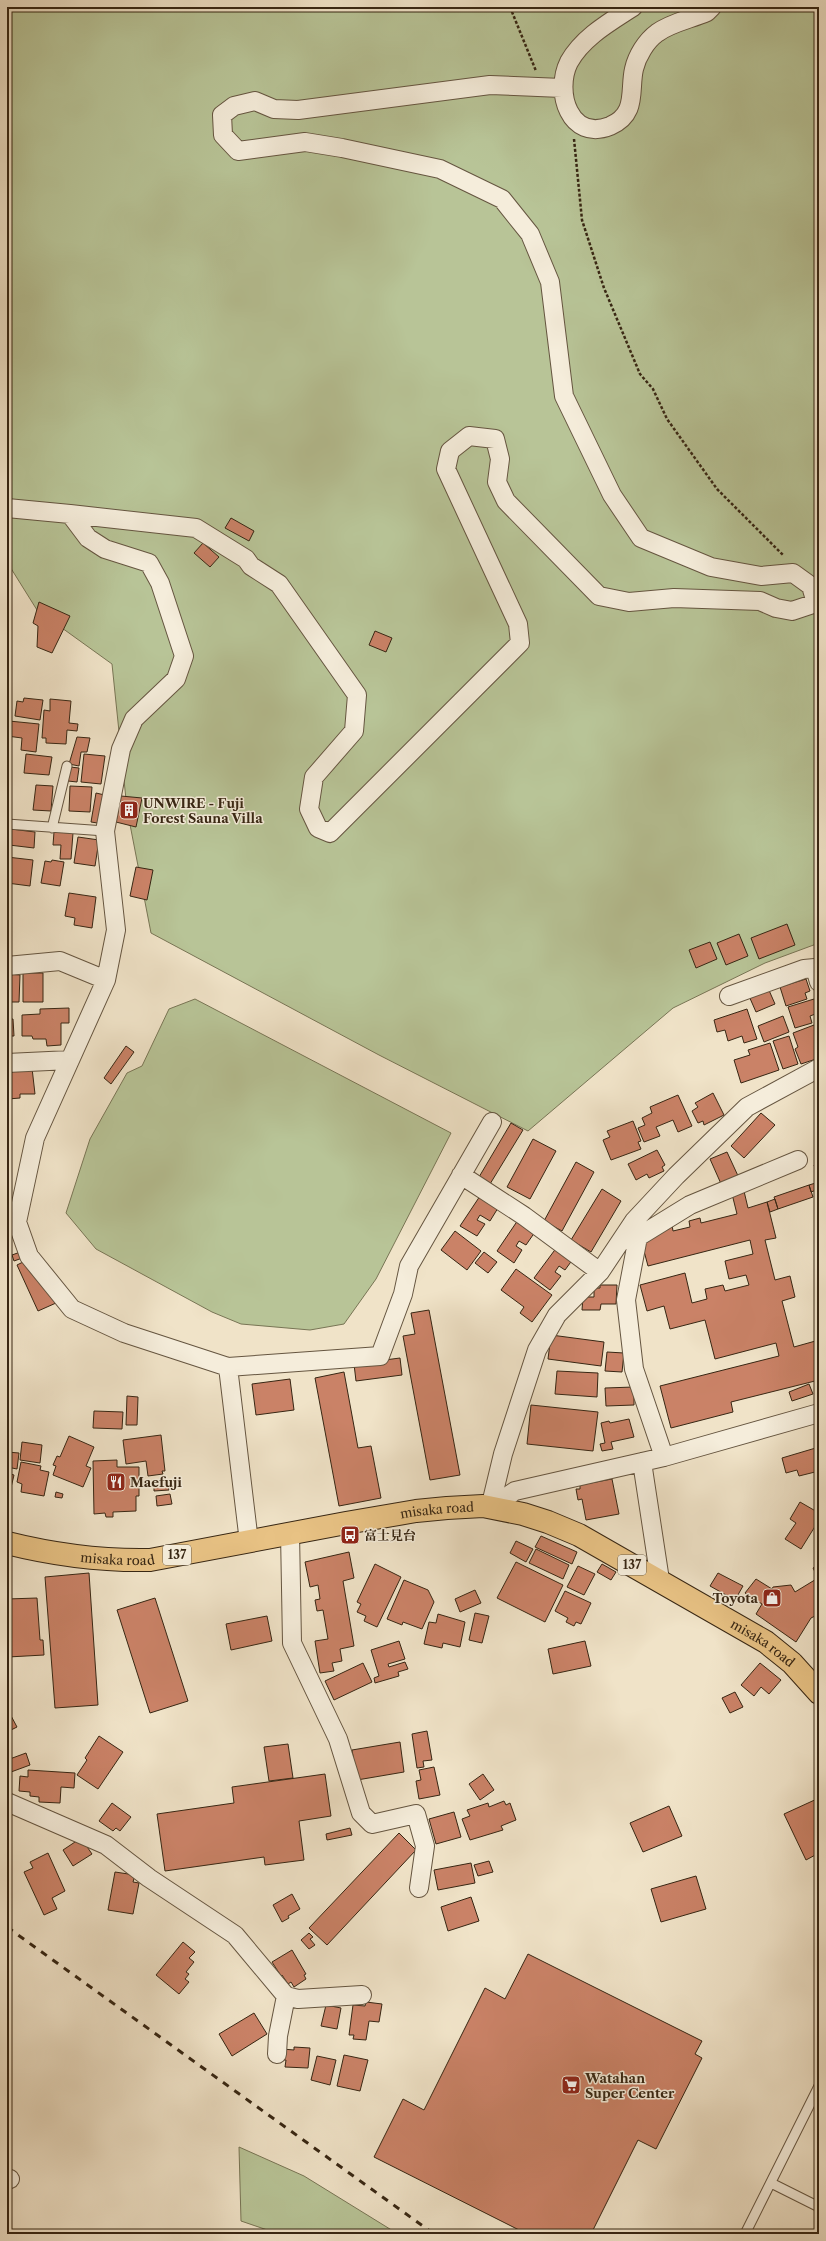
<svg xmlns="http://www.w3.org/2000/svg" width="826" height="2241" font-family="'Libre Caslon Text','Noto Serif JP',serif">
	<rect width="100%" height="100%" fill="#f0e3c8"/>
	<filter id="stains"><feTurbulence type="fractalNoise" baseFrequency=".005" numOctaves="4"/><feColorMatrix values="0 0 0 0 .2 0 0 0 0 .09 0 0 0 0 .02 0 0 0 .5 -.17"/></filter>
	<radialGradient id="worn" r=".72"><stop offset=".6" stop-color="#630" stop-opacity="0"/><stop offset="1" stop-color="#630" stop-opacity=".3"/></radialGradient>
	<path fill="#b8c497" stroke="#787555" d="M7,7H819V943L765,963L673,1008L528,1131L379,1055L151,933L127,809L112,664L37,610L7,562Z
		M195,999L451,1133L376,1279L344,1324L310,1330L241,1324L212,1312L96,1249L66,1213L90,1139L127,1073L142,1066L169,1009Z
		M239,2147L304,2176L398,2234H279L241,2221Z"/>
	<path fill="#ca8267" stroke="#372613" d="M231,518L254,531L249,541L225,528Z
		M203,543L219,557L210,567L194,553Z
		M39,602L70,616L52,653L37,647L38,626L33,623Z
		M375,631L392,638L386,652L369,645Z
		M24,698L43,700L40,720L15,716L17,701L23,702Z
		M50,699L71,701L69,723L78,724L77,731L67,730L66,744L46,743V738H42L44,710L50,711Z
		M9,721L39,724L36,752L21,750L22,738L7,736Z
		M77,737L90,738L87,752H81L79,766L69,764Z
		M26,754L52,757L49,775L24,773Z
		M84,754L105,756L101,784L81,782Z
		M70,767L79,768L77,782L68,781Z
		M36,785L53,786L51,811L33,810Z
		M70,786L92,787L90,812L69,811Z
		M96,793L109,796L104,824L91,822Z
		M121,796L142,798L136,827L116,822Z
		M11,829L35,832L34,848L9,845Z
		M54,832L73,833L71,859H60L61,845H53Z
		M78,837L99,840L95,866L74,863Z
		M7,857L33,860L30,886L7,883Z
		M52,860L64,862L60,886L41,883L45,861L51,862Z
		M136,867L153,870L147,900L130,896Z
		M69,893L96,897L92,928L74,925L75,918L65,916Z
		M787,924L795,945L759,959L751,938Z
		M739,934L748,956L726,965L717,943Z
		M710,942L717,959L696,968L689,950Z
		M23,973H43V1002H23Z
		M7,974L20,975L19,1002H7Z
		M806,979L810,991L805,993L807,999L786,1006L780,987Z
		M768,988L775,1004L756,1012L749,996Z
		M814,999L818,1013L810,1016L812,1023L795,1028L788,1007Z
		M69,1008V1023H61V1045L47,1046L46,1039H33L32,1036H22V1015L40,1014V1009Z
		M747,1009L757,1039L744,1043L742,1036L728,1041L725,1030L717,1032L714,1020Z
		M783,1016L789,1032L764,1042L758,1026Z
		M7,1019H13L14,1036H7Z
		M814,1025L819,1040V1043L816,1044L819,1058L801,1064L795,1049L798,1047L793,1033Z
		M789,1036L798,1064L783,1069L773,1041Z
		M770,1043L779,1070L741,1083L734,1060L750,1055L748,1050Z
		M126,1046L134,1052L111,1084L104,1078Z
		M32,1068L35,1094H20V1098L8,1099L7,1073L13,1072V1069Z
		M713,1093L724,1115L704,1125L703,1121L698,1123L692,1111L698,1107L695,1103Z
		M678,1095L692,1126L678,1132L673,1120L656,1127L660,1136L644,1142L638,1128L645,1125L642,1118L652,1113L650,1107Z
		M761,1113L775,1125L744,1158L731,1146Z
		M633,1121L641,1141L638,1142L641,1149L611,1160L603,1140L610,1137L607,1131Z
		M511,1123L523,1130L490,1184L479,1177Z
		M533,1139L556,1151L530,1199L507,1187Z
		M657,1150L665,1165L662,1167L664,1171L649,1178L647,1174L636,1180L628,1164Z
		M727,1152L739,1178L722,1186L710,1159Z
		M576,1162L594,1172L562,1231L544,1221Z
		M819,1164V1181L814,1165Z
		M819,1182V1189L811,1192L809,1185Z
		M809,1185L813,1197L778,1209L774,1197Z
		M743,1187L748,1208L767,1202L776,1238L765,1240L775,1280L790,1276L795,1297L782,1301L794,1347L819,1340V1380L731,1402L733,1412L671,1428L660,1386L779,1356L776,1343L715,1359L705,1320L670,1329L664,1306L647,1311L640,1285L685,1273L692,1303L707,1299L705,1289L723,1285L725,1291L749,1285L746,1275L729,1279L725,1261L753,1254L750,1240L648,1266L641,1240L672,1225L673,1231L690,1227L689,1221L700,1218L701,1223L737,1214L731,1190Z
		M602,1189L621,1201L591,1252L571,1240Z
		M480,1196L498,1208L490,1221L480,1215L477,1220L485,1224L477,1236L460,1226Z
		M775,1199L778,1209L770,1212L767,1202Z
		M518,1220L535,1232L526,1245L519,1241L516,1246L522,1250L514,1263L497,1251Z
		M455,1231L481,1251L467,1270L441,1250Z
		M557,1247L573,1259L565,1270L559,1266L555,1272L561,1276L550,1290L534,1278Z
		M23,1251L25,1257L14,1261L12,1255Z
		M484,1252L497,1262L488,1273L475,1263Z
		M27,1260L37,1280L40,1278L56,1303L38,1311L17,1265Z
		M516,1269L552,1295L532,1322L520,1313L524,1307L501,1290Z
		M600,1285H617L616,1304H601L600,1310H582L583,1297H594V1288H600Z
		M429,1310L460,1475L430,1480L403,1336L415,1334L411,1313Z
		M551,1335L604,1342L601,1366L548,1359Z
		M607,1352L624,1353L622,1372L605,1371Z
		M400,1358L402,1375L356,1381L354,1364Z
		M557,1371L598,1373L597,1397L555,1394Z
		M344,1372L358,1448L371,1446L381,1498L339,1506L315,1378Z
		M290,1379L294,1410L256,1415L252,1384Z
		M809,1384L813,1394L792,1401L789,1392Z
		M634,1387V1405L606,1406L605,1388Z
		M127,1396L138,1397L137,1425H126Z
		M531,1405L598,1412L593,1451L527,1444Z
		M94,1411L123,1412L122,1429L93,1428Z
		M629,1419L634,1437L611,1442L613,1449L602,1451L600,1444L605,1443L601,1423L609,1421L610,1423Z
		M161,1435L165,1471H162L163,1474L148,1476L146,1461L126,1464L123,1440Z
		M69,1436L94,1447L86,1466L91,1468L83,1487L53,1475L56,1466L53,1465L57,1456L60,1457Z
		M22,1442L42,1445L40,1463L20,1460Z
		M819,1447V1471L799,1476L797,1470L786,1473L782,1458Z
		M7,1452L19,1453L17,1469L7,1467Z
		M117,1460V1467H139V1496H136V1511L113,1512V1517H106L105,1513L94,1514L93,1461Z
		M21,1462L41,1466L40,1470L49,1472L44,1496L21,1492L22,1484L17,1482Z
		M7,1473L14,1475L9,1496H7Z
		M612,1479L619,1514L586,1520L582,1499L578,1500L576,1489H580V1485Z
		M168,1481L169,1490L154,1491V1482Z
		M56,1492L63,1494L62,1498L55,1497Z
		M170,1494L172,1504L157,1506L156,1496Z
		M800,1502L819,1513V1520L801,1549L785,1539L796,1523L790,1519Z
		M541,1536L577,1552L572,1564L535,1547Z
		M516,1541L533,1549L526,1562L510,1553Z
		M536,1549L569,1565L563,1579L529,1563Z
		M349,1552L354,1578L343,1581L354,1646L340,1649L342,1661L332,1663L334,1671L320,1673L315,1641L328,1639L323,1610L317,1611L315,1600L320,1599L318,1585L310,1587L305,1562Z
		M516,1562L563,1585L545,1622L497,1598Z
		M375,1564L401,1577L377,1627L364,1621L366,1616L357,1612L361,1604L357,1602Z
		M602,1564L616,1572L611,1580L597,1572Z
		M819,1564V1614L811,1618L796,1642L756,1614L762,1604L745,1593L756,1579L772,1589L773,1587L791,1585L795,1592L818,1578L813,1568Z
		M578,1566L595,1574L584,1595L567,1587Z
		M89,1573L98,1705L55,1708L45,1577Z
		M718,1573L743,1586L735,1600L710,1586Z
		M404,1580L428,1590L434,1602L422,1629L403,1622L402,1625L387,1619Z
		M475,1590L481,1603L460,1612L455,1599Z
		M565,1591L591,1603L581,1624L576,1622L574,1626L566,1622L568,1618L555,1611Z
		M37,1598L40,1640H43L44,1655L8,1657L7,1599Z
		M155,1598L188,1701L150,1713L117,1610Z
		M475,1613L489,1616L482,1643L469,1640Z
		M438,1614L465,1622L460,1647L443,1643L442,1648L424,1644L429,1622L436,1623Z
		M267,1616L272,1641L231,1650L226,1624Z
		M399,1641L405,1659L388,1664L389,1667L405,1662L408,1669L398,1672L399,1676L375,1683L374,1678L379,1676L371,1650Z
		M585,1641L591,1666L553,1674L548,1649Z
		M363,1663L372,1682L334,1700L325,1681Z
		M760,1663L781,1680L769,1694L761,1687L754,1696L741,1685Z
		M735,1692L743,1707L730,1713L722,1698Z
		M9,1712L17,1727L7,1732V1713Z
		M427,1731L432,1760L423,1761L424,1767L417,1768L412,1734Z
		M99,1736L123,1752L98,1789L77,1775L87,1760L85,1758Z
		M400,1742L404,1772L357,1780L352,1750Z
		M288,1744L293,1778L269,1781L264,1747Z
		M26,1753L30,1765L11,1772L7,1760Z
		M434,1767L440,1795L419,1799L416,1781L421,1780L419,1770Z
		M28,1770L75,1773L74,1788L61,1787L60,1803L39,1802V1797L30,1796V1792L19,1791L20,1776L28,1777Z
		M325,1774L331,1816L299,1821L304,1860L265,1865L264,1857L165,1871L157,1814L234,1803L232,1787Z
		M483,1774L494,1790L480,1800L469,1784Z
		M819,1798V1853L806,1860L784,1814Z
		M504,1801L506,1805L510,1803L516,1820L501,1826L503,1830L470,1840L462,1819L470,1816L467,1810L488,1803L489,1807Z
		M112,1803L131,1817L120,1831L116,1828L113,1831L99,1821Z
		M669,1806L682,1836L643,1852L630,1823Z
		M454,1812L461,1837L436,1844L429,1819Z
		M350,1828L352,1835L327,1840L326,1834Z
		M399,1833L416,1850L327,1945L309,1928Z
		M81,1838L92,1854L73,1866L63,1850Z
		M48,1853L65,1891L52,1898L57,1909L44,1915L24,1872L33,1868L30,1862Z
		M489,1861L493,1872L478,1876L474,1865Z
		M471,1863L475,1883L438,1890L434,1870Z
		M115,1872L135,1875L133,1882L139,1883L133,1914L108,1910Z
		M696,1876L706,1909L661,1922L651,1889Z
		M292,1894L300,1909L288,1916L289,1918L282,1922L273,1905Z
		M471,1897L479,1921L448,1931L441,1907Z
		M309,1933L313,1937L310,1939L315,1945L309,1949L301,1940Z
		M183,1942L195,1952L189,1958L194,1962L186,1972L189,1974L185,1979L189,1982L179,1994L156,1975Z
		M292,1950L306,1974L304,1975L306,1979L294,1987L291,1982L288,1984L282,1975L281,1976L272,1962Z
		M528,1954L702,2041L695,2054L702,2058L656,2149L638,2140L591,2234H527L374,2157L403,2099L424,2110L485,1988L505,1999Z
		M366,2002L382,2004L379,2022L369,2021L366,2040L353,2039L354,2035H349L353,2005L365,2006Z
		M326,2005L341,2008L337,2029L321,2026Z
		M254,2013L267,2034L232,2056L219,2034Z
		M294,2047L310,2048L308,2068L285,2067L286,2060H281L282,2049L294,2050Z
		M344,2055L368,2060L360,2091L337,2086Z
		M317,2056L336,2060L330,2085L311,2080Z"/>
	<g fill="none" stroke-linecap="round" stroke-linejoin="round">
		<g stroke="#655540" stroke-width="11">
			<path id="lane" d="M7,824L105,831
				M52,828L67,766
				M771,2183L819,2207
				M745,2234L819,2086"/>
		</g>
		<g stroke="#655540" stroke-width="20">
			<path id="street" d="M633,7C610,22 583,37 569,62C554,92 570,142 610,126C638,114 629,90 634,69C637,56 646,41 657,33C670,23 691,19 707,12L712,7
				M7,508L70,514L88,538L105,549L149,563L160,583L184,656L176,679L134,719L121,749L105,831L116,930L106,980L35,1138L17,1222L29,1256L72,1309L124,1333L228,1367L249,1542
				M70,514L196,528L246,559L251,566L279,584L357,695L354,731L314,777L309,809L318,828L330,833L520,643L518,624L446,469L450,451L469,436L495,439L500,459L497,482L506,501L599,596L629,602L674,598L760,601L776,608L792,611L816,603L811,586L793,573L761,576L711,567L641,538L612,495L564,396L550,282L530,234L502,199L440,169L342,148L305,142L238,151L223,135L222,115L234,106L255,101L274,109L298,110L490,85L562,88
				M7,966L60,961L106,980
				M729,996L804,969L815,968L819,982
				M7,1063L70,1060
				M819,1068L747,1107L676,1176L634,1221L600,1272L557,1315L537,1350L503,1454L490,1508L515,1491L664,1457L819,1413
				M461,1175L524,1216L600,1272
				M228,1367L380,1356L403,1294L409,1266L492,1122
				M664,1457L634,1369L626,1300L638,1237L690,1205L798,1160
				M642,1462L660,1580
				M290,1533L292,1643L338,1739L361,1813L372,1824L416,1814L425,1846L419,1888
				M7,1802L106,1845L149,1878L235,1935L286,1996L278,2036L277,2054
				M286,1996L298,1999L362,1995
				M7,2180L10,2179"/>
		</g>
		<g stroke="#372613" stroke-width="24">
			<g id="highway">
				<path id="s1" d="M7,1543C55,1555 101,1561 150,1560L346,1523L416,1511L447,1508L483,1506L523,1514L548,1522L579,1535L766,1642L792,1663L819,1693"/>
			</g>
		</g>
		<path stroke="#372613" stroke-width="2.5" stroke-dasharray="3 2" stroke-linecap="butt" d="M510,7L536,71
			M574,139L582,220L604,288L640,374L653,389L667,419L717,489L784,556"/>
		<use href="#lane" stroke="#f5eddb" stroke-width="9"/>
		<use href="#street" stroke="#f5eddb" stroke-width="18"/>
		<use href="#highway" stroke="#e8c284" stroke-width="22"/>
		<path stroke="#372613" stroke-width="3" stroke-dasharray="7 7" stroke-linecap="butt" d="M7,1927L434,2234"/>
	</g>
	<defs>
		<g id="building-square" transform="scale(1)"><rect x="-9" y="-9" width="18" height="18" rx="4" fill="#8f2418" stroke="#f5eddb"/><path d="M-4-6H4V6H1V3H-1V6H-4ZM-2.5-4.3h1.7v1.8h-1.7ZM.8-4.3h1.7v1.8H.8ZM-2.5-1h1.7V.8h-1.7ZM.8-1h1.7V.8H.8Z" fill="#fff"/></g>
		<g id="restaurant-square" transform="scale(1)"><rect x="-9" y="-9" width="18" height="18" rx="4" fill="#8f2418" stroke="#f5eddb"/><path d="M-5-6h1v4h1v-4h1v4h1v-4h1v5L-1.5 .5V6h-2V.5L-5-1ZM5-6V6H3V1.5H1.5Q1.5-4 5-6Z" fill="#fff"/></g>
		<g id="bus-square" transform="scale(1)"><rect x="-9" y="-9" width="18" height="18" rx="4" fill="#8f2418" stroke="#f5eddb"/><path d="M-5-6H5V4H4V6H2V4H-2V6H-4V4H-5ZM-3.5-4V0h7V-4ZM-3.5 1.2v1.5H-2V1.2ZM2 1.2v1.5H3.5V1.2Z" fill="#fff"/></g>
		<g id="shop-square" transform="scale(1)"><rect x="-9" y="-9" width="18" height="18" rx="4" fill="#8f2418" stroke="#f5eddb"/><path d="M-5-2.5h2.3a2.7 3.5 0 0 1 5.4 0H5L5.5 6h-11ZM-1.5-2.5h3a1.5 2.3 0 0 0-3 0Z" fill="#fff"/></g>
		<g id="supermarket-square" transform="scale(1)"><rect x="-9" y="-9" width="18" height="18" rx="4" fill="#8f2418" stroke="#f5eddb"/><path d="M-6-5.5h2.5l.6 2H6L4.5 2H-2.5L-4.4-4H-6ZM-1.5 3.2a1.3 1.3 0 1 0 .1 0ZM3 3.2a1.3 1.3 0 1 0 .1 0Z" fill="#fff"/></g>
	</defs>
	<g fill-rule="evenodd">
		<use href="#building-square" x="129" y="810"/>
		<use href="#restaurant-square" x="116" y="1482"/>
		<use href="#bus-square" x="350" y="1535"/>
		<use href="#shop-square" x="772" y="1598"/>
		<use href="#supermarket-square" x="571" y="2085"/>
	</g>
	<g text-anchor="middle" stroke-width="3" stroke-linejoin="round" paint-order="stroke">
		<g fill="#f5eddb" stroke="#70624f" stroke-width="1">
			<rect x="163" y="1545" width="28" height="20" rx="3"/>
			<rect x="618" y="1555" width="28" height="20" rx="3"/>
		</g>
		<g font-size="12" font-weight="bold" fill="#372613">
			<text x="177" y="1559">137</text>
			<text x="632" y="1569">137</text>
		</g>
		<g font-size="13" font-weight="bold" fill="#372613" stroke="#f5eddb" text-anchor="start">
			<text x="143" y="808">UNWIRE - Fuji<tspan x="143" dy="15">Forest Sauna Villa</tspan></text>
			<text x="130" y="1487">Maefuji</text>
			<text x="364" y="1540">富士見台</text>
			<text x="758" y="1603" text-anchor="end">Toyota</text>
			<text x="585" y="2083">Watahan<tspan x="585" dy="15">Super Center</tspan></text>
		</g>
		<g font-size="13" fill="#372613" stroke="#f5eddb">
			<text dy="5" stroke="none"><textPath href="#s1" startOffset="436">misaka road</textPath></text>
			<text dy="5" stroke="none"><textPath href="#s1" startOffset="112">misaka road</textPath></text>
			<text dy="5" stroke="none"><textPath href="#s1" startOffset="796">misaka road</textPath></text>
		</g>
	</g>
	<rect width="826" height="2241" fill="none" stroke="#f0e3c8" stroke-width="24"/>
	<rect x="8" y="8" width="810" height="2225" fill="none" stroke="#372613" stroke-width="2"/>
	<rect x="12" y="12" width="802" height="2217" fill="none" stroke="#372613"/>
	<rect width="100%" height="100%" filter="url(#stains)"/>
	<rect width="100%" height="100%" fill="url(#worn)"/>
</svg>
